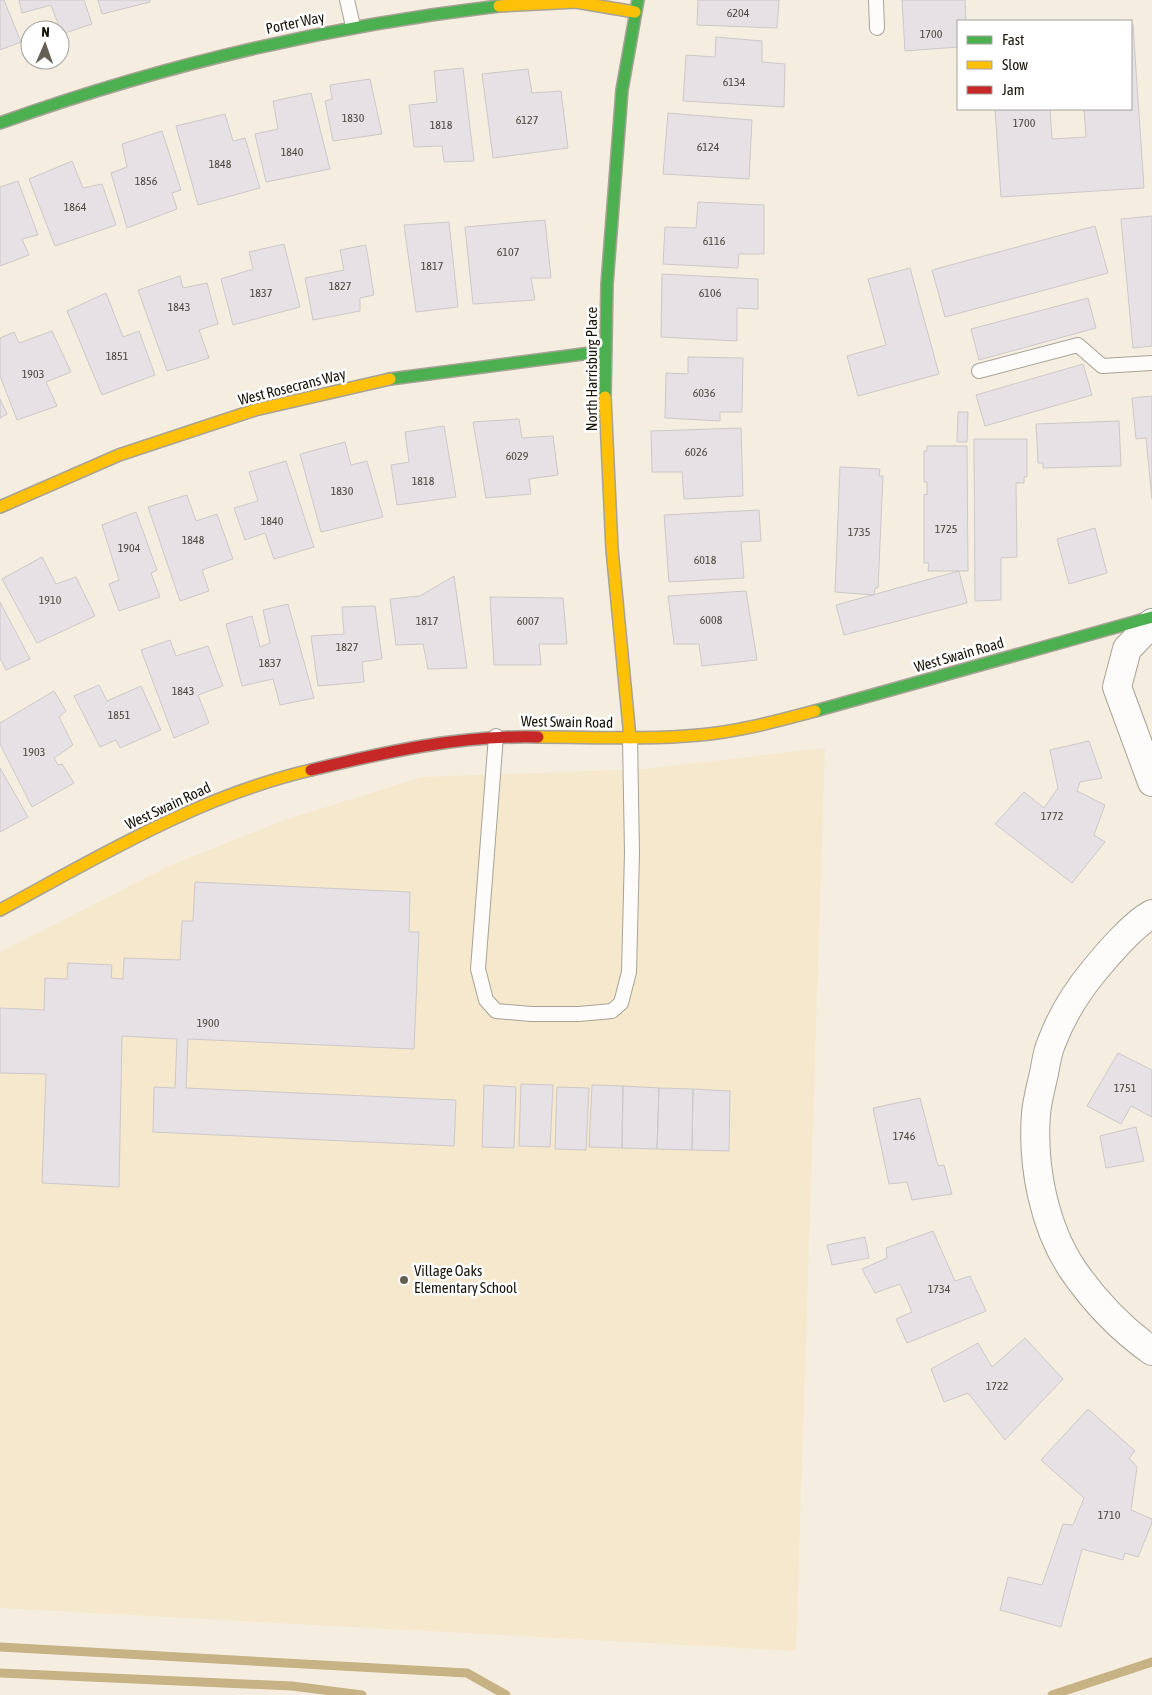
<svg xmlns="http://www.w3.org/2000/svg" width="1152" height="1695" font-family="'Asap Condensed',sans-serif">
	<rect width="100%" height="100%" fill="#f5eee0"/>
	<path fill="#f6e8cd" d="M825,748L796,1651L0,1608V952L173,864L285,820L421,777L644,769Z"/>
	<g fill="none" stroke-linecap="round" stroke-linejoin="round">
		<path stroke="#c6b285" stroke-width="9" d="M0,1647L467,1673L506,1695
			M0,1673L292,1686L362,1695
			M1052,1695L1152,1662"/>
	</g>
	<path fill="#e6e1e4" stroke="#cdc8c8" d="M0,0H4L21,42L0,50Z
		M19,0H84L92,24L62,34L51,5L22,13Z
		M98,0H150V2L102,14Z
		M698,0H779L777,28L697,25Z
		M902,0H965L966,21H958V47L905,51Z
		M1131,25H1133L1144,188L1001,197L995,109H1050L1052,139L1086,137L1084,109H1131Z
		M716,37L762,41V62L785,64L784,107L683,101L686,55L715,57Z
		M463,68L474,161L444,162L442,146L414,147L409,105L437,102L434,71Z
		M528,69L532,93L561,91L568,148L493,158L482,74Z
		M370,79L382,134L333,141L325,101L332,99L330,85Z
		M311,93L330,169L266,182L255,134L278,129L273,101Z
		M668,113L752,120L749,179L663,174Z
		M225,114L233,141L245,138L260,188L198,205L176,126Z
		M162,131L181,190L172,193L177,209L127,228L111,173L127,167L122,144Z
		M72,161L83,188L102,184L116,225L55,246L29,179Z
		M18,181L38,235L22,239L29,255L0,266V187Z
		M698,202L764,205V254H739L738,268L663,264L665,227L696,228Z
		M1152,216V346L1133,348L1121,219Z
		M545,220L551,278H531L535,300L473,304L465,227Z
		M449,222L458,307L416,312L404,225Z
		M1095,226L1108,273L945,317L932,270Z
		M284,244L300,307L233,325L221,279L253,269L249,252Z
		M366,245L374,295L360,298V311L313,320L305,278L344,270L340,250Z
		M910,268L939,374L858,396L847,356L886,345L868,279Z
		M662,274L758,279V309L737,308V341L661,337Z
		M180,276L183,288L207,283L218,324L199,330L209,358L167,371L138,290Z
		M106,293L123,337L139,331L155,375L102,395L67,311Z
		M1088,298L1096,328L979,360L971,329Z
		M52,331L71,372L46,382L57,406L17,420L0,376V338L14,332L19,343Z
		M688,357L743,358L742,412H720V421L665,418L666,373L688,374Z
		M1083,364L1092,395L985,426L976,395Z
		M1152,396V499L1146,438L1136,439L1132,398Z
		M0,399L7,414L0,418Z
		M958,412H968L967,442H957Z
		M519,419L522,438L553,436L558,475L529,479L531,494L486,498L473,422Z
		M1119,421L1121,466L1043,468V463H1038L1036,424Z
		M444,426L456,497L397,505L391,465L409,462L405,432Z
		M741,428L743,496L684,499L682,472H652L651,431Z
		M974,439H1027V477H1024V483H1016L1017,557L1001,558V600L975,601Z
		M345,442L351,465L367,461L383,517L321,532L300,454Z
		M927,446H967L968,571H928L929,563H924V494L927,495V482H924V451H927Z
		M286,461L314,547L274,559L265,533L245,540L234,508L258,501L249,472Z
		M840,467L880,469L879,476H883L878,588H875L874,595L835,592Z
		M187,495L196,521L217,514L233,559L202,570L209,591L180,601L148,507Z
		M759,510L761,541L741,542L744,578L669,582L664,515Z
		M136,512L157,570L151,573L160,597L119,611L109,584L119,580L102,525Z
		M1095,528L1107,573L1069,584L1057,539Z
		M42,557L56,584L76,577L95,616L37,643L2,579Z
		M959,571L967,603L844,635L836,605Z
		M454,576L467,668L428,669L423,644L396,645L390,599L420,596Z
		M746,591L757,660L702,666L699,644H674L668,596Z
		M490,597L563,598L567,644H539L541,665H494Z
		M0,602L30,659L6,670L0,658Z
		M288,604L314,698L280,705L273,679L242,686L226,624L252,616L260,647L270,643L263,610Z
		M375,606L382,659L362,662L364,682L318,686L311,636L344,634L342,607Z
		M170,640L176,656L208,646L223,686L198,695L209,723L174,738L141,650Z
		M99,685L107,701L141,686L161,730L120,748L116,740L100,747L74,696Z
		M54,691L66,711L59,717L73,745L54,758L58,765L62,764L74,783L32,807L0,744V723Z
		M1089,741L1102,778L1080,782L1077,791L1105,805L1094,835L1105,842L1072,883L995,824L1024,792L1044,808L1058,788L1050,750Z
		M0,768L28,817L0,832Z
		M195,882L410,892L409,932H419L414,1049L188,1039L186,1088L456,1100L454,1146L153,1132L154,1087L175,1088L177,1039L122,1036L119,1187L42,1183L46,1074L0,1073V1008L44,1010L45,978L67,979L68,963L112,965L111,978L123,979L124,958L180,960L182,921H193Z
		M1118,1053L1152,1070V1117L1131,1106L1121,1124L1087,1106Z
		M521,1084L553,1085L550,1147L519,1146Z
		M484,1085L516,1087L514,1148L482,1147Z
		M592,1085L623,1086L622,1148L589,1147Z
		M623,1086L659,1088L657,1149L622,1148Z
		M557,1087L589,1088L586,1150L555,1149Z
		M659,1088L693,1089L692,1150L657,1149Z
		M693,1089L730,1091L729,1151L692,1150Z
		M920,1098L938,1166L944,1165L952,1194L912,1200L907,1182L889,1184L873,1108Z
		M1136,1127L1144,1161L1106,1168L1100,1136Z
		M933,1231L955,1281L970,1276L986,1311L907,1343L896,1319L912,1312L900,1284L875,1293L862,1269L887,1258L886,1248Z
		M865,1237L869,1258L832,1265L827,1245Z
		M1025,1338L1063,1379L1005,1440L968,1393L944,1402L931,1369L978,1343L992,1367Z
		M1088,1409L1135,1451L1129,1458L1137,1467L1131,1510L1152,1519V1523L1138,1557L1125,1553L1123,1560L1082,1549L1061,1627L1000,1610L1008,1577L1042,1585L1063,1524L1073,1525L1084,1498L1041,1460Z"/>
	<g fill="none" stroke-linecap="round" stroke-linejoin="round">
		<g stroke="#a7a296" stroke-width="16">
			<path id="lane" d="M347,0L353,26
				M876,0L877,28
				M979,371L1078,345L1102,366L1152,363
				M496,736L478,969L486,1000L496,1011L531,1014H579L612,1011L621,1003L629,972L632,853L630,738"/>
		</g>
		<g stroke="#a7a296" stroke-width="30">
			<path id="street" d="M1152,623L1127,649L1117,687L1152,782
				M1152,914C1132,925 1107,955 1093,972C1075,994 1061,1017 1051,1044C1047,1053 1046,1064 1044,1073C1041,1087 1037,1101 1036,1114C1032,1166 1044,1227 1073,1270C1095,1302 1121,1329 1152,1351"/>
		</g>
		<g stroke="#a7a296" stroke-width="14">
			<path id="fast" d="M0,123C162,65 328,26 499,6
				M390,379L606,351
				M605,397L607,284L622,90L638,0
				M815,711L1152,617"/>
		</g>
		<g stroke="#a7a296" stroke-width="14">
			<path id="slow" d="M499,6L576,2L635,12
				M605,397L612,549L630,738
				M0,507L119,455L255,410L390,379
				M538,737C592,737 646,740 699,735C738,732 777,721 815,711
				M0,910C100,856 199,796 311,770"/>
		</g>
		<g stroke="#a7a296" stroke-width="14">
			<path id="jam" d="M311,770C386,752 460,735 538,737"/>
		</g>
		<use href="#lane" stroke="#fefcfa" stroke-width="14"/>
		<use href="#street" stroke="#fefcfa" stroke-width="28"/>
		<use href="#fast" stroke="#4caf50" stroke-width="11"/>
		<use href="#slow" stroke="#ffc107" stroke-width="11"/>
		<use href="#jam" stroke="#c62828" stroke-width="11"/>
	</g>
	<circle fill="#666054" stroke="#fff" stroke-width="2" cx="404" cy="1280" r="5"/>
	<g text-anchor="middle" stroke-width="5" stroke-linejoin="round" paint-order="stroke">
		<g font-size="12" fill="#4c4740">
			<text x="738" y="17">6204</text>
			<text x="931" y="38">1700</text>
			<text x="734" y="86">6134</text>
			<text x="353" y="122">1830</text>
			<text x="527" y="124">6127</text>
			<text x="1024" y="127">1700</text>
			<text x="441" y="129">1818</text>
			<text x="708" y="151">6124</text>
			<text x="292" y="156">1840</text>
			<text x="220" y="168">1848</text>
			<text x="146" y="185">1856</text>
			<text x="75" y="211">1864</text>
			<text x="714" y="245">6116</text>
			<text x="508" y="256">6107</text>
			<text x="432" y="270">1817</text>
			<text x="340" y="290">1827</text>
			<text x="261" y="297">1837</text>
			<text x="710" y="297">6106</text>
			<text x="179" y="311">1843</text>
			<text x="117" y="360">1851</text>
			<text x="33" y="378">1903</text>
			<text x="704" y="397">6036</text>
			<text x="696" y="456">6026</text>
			<text x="517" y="460">6029</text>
			<text x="423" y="485">1818</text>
			<text x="342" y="495">1830</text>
			<text x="272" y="525">1840</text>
			<text x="946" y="533">1725</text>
			<text x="859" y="536">1735</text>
			<text x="193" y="544">1848</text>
			<text x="129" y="552">1904</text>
			<text x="705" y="564">6018</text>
			<text x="50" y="604">1910</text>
			<text x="711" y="624">6008</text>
			<text x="427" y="625">1817</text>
			<text x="528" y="625">6007</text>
			<text x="347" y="651">1827</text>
			<text x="270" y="667">1837</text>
			<text x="183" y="695">1843</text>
			<text x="119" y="719">1851</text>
			<text x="34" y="756">1903</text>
			<text x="1052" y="820">1772</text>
			<text x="208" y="1027">1900</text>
			<text x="1125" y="1092">1751</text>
			<text x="904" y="1140">1746</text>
			<text x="939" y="1293">1734</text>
			<text x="997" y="1390">1722</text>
			<text x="1109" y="1519">1710</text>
		</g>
		<g font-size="15" fill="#191409" stroke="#fff">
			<text transform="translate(295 23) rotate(-12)" y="5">Porter Way</text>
			<text transform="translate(592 369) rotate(-90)" y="5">North Harrisburg Place</text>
			<text transform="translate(292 387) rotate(-14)" y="5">West Rosecrans Way</text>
			<text transform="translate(959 655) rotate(-16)" y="5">West Swain Road</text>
			<text transform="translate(567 722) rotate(1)" y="5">West Swain Road</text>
			<text transform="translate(168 806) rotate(-25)" y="5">West Swain Road</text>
		</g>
		<g font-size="15" fill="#191409" stroke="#fff" text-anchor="start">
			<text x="414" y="1276">Village Oaks<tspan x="414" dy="17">Elementary School</tspan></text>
		</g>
	</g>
	<rect x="957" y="20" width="175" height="90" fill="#ffffff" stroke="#a3a19d"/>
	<rect x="967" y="36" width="25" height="8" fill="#4caf50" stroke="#a3a19d"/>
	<text x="1002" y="45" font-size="15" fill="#191409">Fast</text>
	<rect x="967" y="61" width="25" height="8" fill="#ffc107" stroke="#a3a19d"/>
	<text x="1002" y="70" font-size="15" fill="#191409">Slow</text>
	<rect x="967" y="86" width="25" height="8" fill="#c62828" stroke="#a3a19d"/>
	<text x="1002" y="95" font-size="15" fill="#191409">Jam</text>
	<g transform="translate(45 45) rotate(2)"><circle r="24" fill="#ffffff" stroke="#a3a19d"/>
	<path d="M0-4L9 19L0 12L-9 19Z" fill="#666054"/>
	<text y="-8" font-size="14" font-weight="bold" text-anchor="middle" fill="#191409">N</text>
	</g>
</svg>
